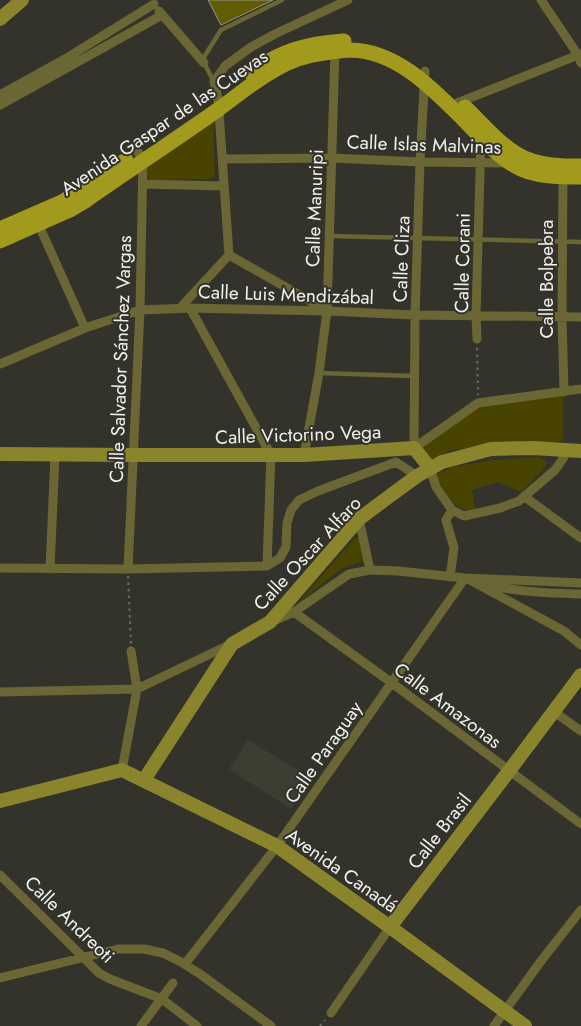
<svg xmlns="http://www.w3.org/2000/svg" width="581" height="1026" font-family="Jost,sans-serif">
	<rect width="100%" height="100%" fill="#33332c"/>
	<path fill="#3e3d31" d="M248,740L311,778L291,809L229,769Z"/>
	<path fill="#484400" d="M213,120L215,176L209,179L149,180L148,177V164Z
		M563,394V441L476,446L448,451L431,461L416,440L463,410L481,403Z
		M539,457L547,463L543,470L521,492L498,482L472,490L476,510H465L454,504L434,476L452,467L494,460Z
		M359,537L364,561L342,568L297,604L355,538Z"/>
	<path fill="#625d02" stroke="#95958d" d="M208,0H273L221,25Z"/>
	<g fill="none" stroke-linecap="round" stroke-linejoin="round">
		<path stroke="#6c6c66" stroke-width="2" stroke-dasharray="2.5 4" stroke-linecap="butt" d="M477,348L478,395
			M128,576L131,644
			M320,1026L325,1020"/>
		<path stroke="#6a6734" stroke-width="4.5" d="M214,82L204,63V57L221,30L282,0
			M329,236L581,242
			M319,373L414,376"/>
		<path stroke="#6a6734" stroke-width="9" d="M541,0L578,55L581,63
			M159,11L204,63
			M0,95L65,59L154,4
			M457,103L581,54
			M0,105L162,15
			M223,159L332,158L420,162L508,163
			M563,172L562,317L564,392
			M142,184L224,186
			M37,221L85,328
			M229,255L218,98L214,82L225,66L251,47L275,34L348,0
			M229,255L326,310
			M180,308L229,255
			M190,308L271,455L267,566
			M477,339L476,315L481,137
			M0,364L85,328L140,310L190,308L327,311L415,315L581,317
			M414,448L415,315L420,162L425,71
			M414,448L478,403L581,389
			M304,455L319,373L327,311L335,51
			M430,468L436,487L452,510L464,516L500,508L519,501L555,470L564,457L565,450
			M525,497L581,538
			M359,519L370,570
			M0,568L128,569L267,566L280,558L286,547L287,523L291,510L299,500L318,491L396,462L417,476
			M50,569L55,455
			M128,569L140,310L143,160L138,152
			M450,577L454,548L446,520L452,510
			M468,579L564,631L581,645
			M482,583C512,592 550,593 581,594
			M294,612L392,683L581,824
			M273,621L294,612L349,574L370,570L398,571L465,578L581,583
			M0,692L137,689L229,645
			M553,711L581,731
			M122,770L137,689L131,651
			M0,875L99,973L110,979L162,999L197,1026
			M185,964L277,846L465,578
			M0,978L118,949H144L163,953L181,962L200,974L271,1026
			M331,1013L390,927
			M141,1026L173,983
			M494,1026L541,961L581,910"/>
		<path stroke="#8a842c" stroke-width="14" d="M0,19L22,0
			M0,454L133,455H304L414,448L430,468
			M144,780L232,644L270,622L359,519L383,501L417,476L442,462L491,449L534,448L581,451
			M0,801L122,770L277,846L390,927L525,1026
			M390,927L509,771L581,675"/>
		<path stroke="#a29a1d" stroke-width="15" d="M251,73C279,51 309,43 344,41
			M465,107C483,124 505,151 527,159C544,166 563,166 581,166
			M0,229L62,202L126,160
			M0,241L70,210L85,201C129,170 175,140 219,109C238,95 257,79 278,68C292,60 308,55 324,53C333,52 342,50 351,50C395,51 430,86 459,115C477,133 498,159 521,169C540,177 561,177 581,177"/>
	</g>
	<g text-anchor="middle" stroke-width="4" stroke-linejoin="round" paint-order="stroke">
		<g font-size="19" fill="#f0f0ec" stroke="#33332c">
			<text transform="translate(164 122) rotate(-34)" y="7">Avenida Gaspar de las Cuevas</text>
			<text transform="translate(424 144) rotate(2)" y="7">Calle Islas Malvinas</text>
			<text transform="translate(314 208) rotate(-88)" y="7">Calle Manuripi</text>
			<text transform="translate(401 259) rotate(-88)" y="7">Calle Cliza</text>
			<text transform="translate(462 263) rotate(-89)" y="7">Calle Corani</text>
			<text transform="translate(546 279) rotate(-90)" y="7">Calle Bolpebra</text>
			<text transform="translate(286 294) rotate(2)" y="7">Calle Luis Mendizábal</text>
			<text transform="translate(120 359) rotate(-88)" y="7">Calle Salvador Sánchez Vargas</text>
			<text transform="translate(298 434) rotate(-2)" y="7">Calle Victorino Vega</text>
			<text transform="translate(307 553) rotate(-47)" y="7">Calle Oscar Alfaro</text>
			<text transform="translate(448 705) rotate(37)" y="7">Calle Amazonas</text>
			<text transform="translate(323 752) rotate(-55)" y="7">Calle Paraguay</text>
			<text transform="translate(439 831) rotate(-52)" y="7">Calle Brasil</text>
			<text transform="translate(342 870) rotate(35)" y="7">Avenida Canadá</text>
			<text transform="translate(70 919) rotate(44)" y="7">Calle Andreoti</text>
		</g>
	</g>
</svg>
